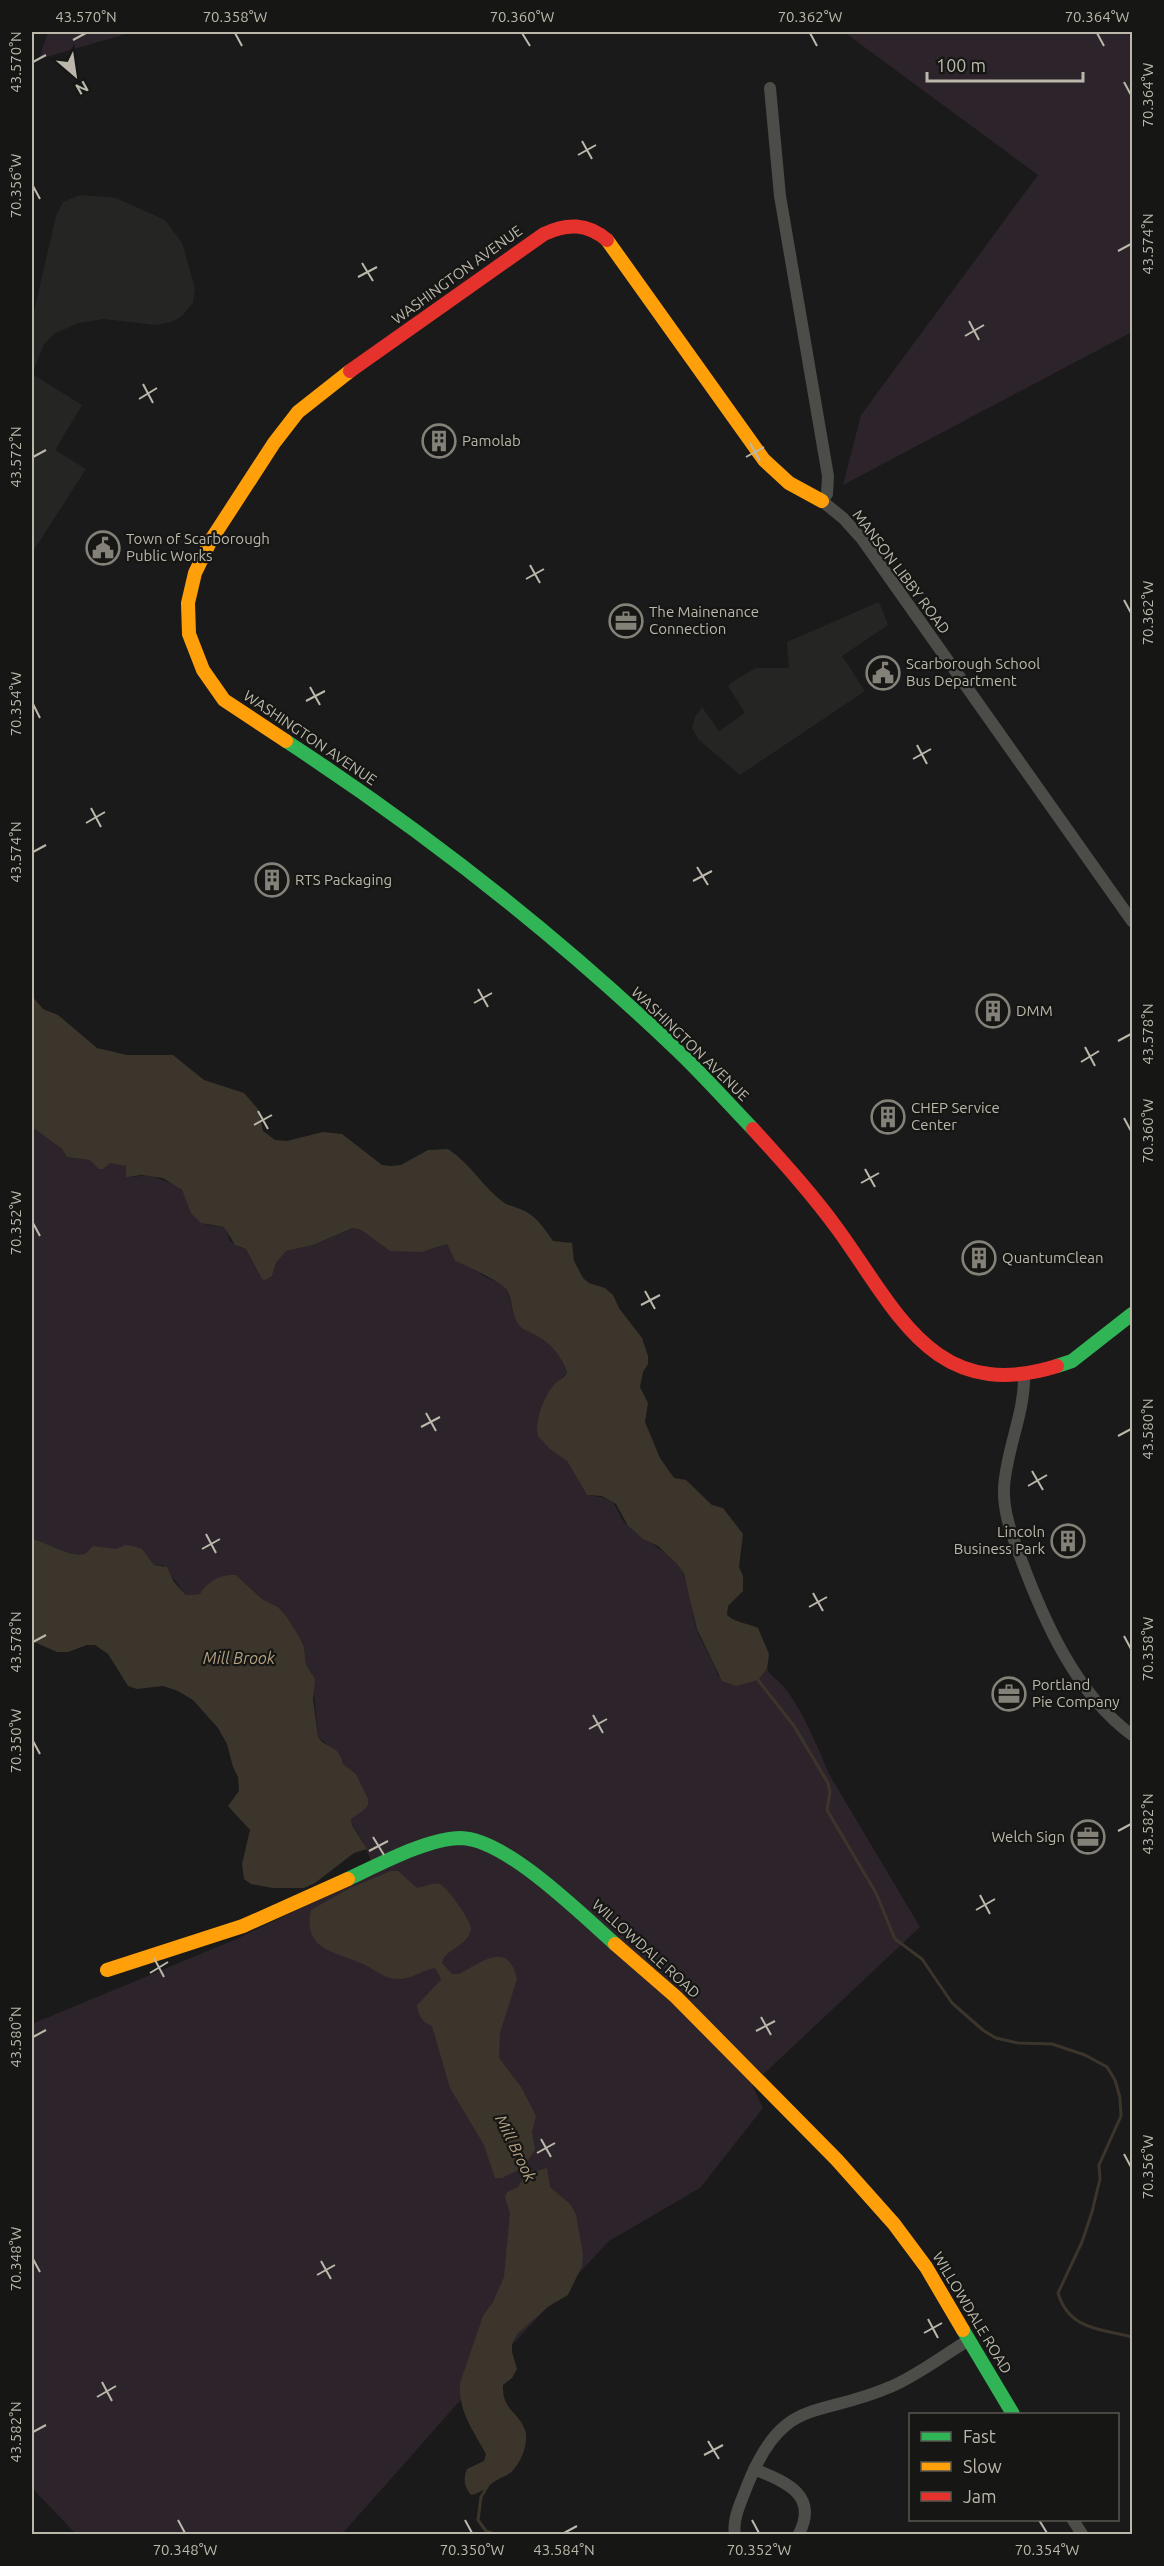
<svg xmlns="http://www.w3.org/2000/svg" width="1164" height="2566" font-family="Ubuntu,sans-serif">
	<rect width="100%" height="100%" fill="#1a1a1a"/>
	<path fill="#252624" d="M80,195L116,198L165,220L182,243L195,288L193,303L182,316L171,322L155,325L104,319L78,323L54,334L44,344L32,374L82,405L55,450L86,469L32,553V320L56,216L63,202Z
		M879,602L888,625L842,656L865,691L740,775L698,739L692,728L695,717L702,707L719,731L745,713L728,686L737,679L756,668H789L787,642Z"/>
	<path fill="#2d242b" d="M48,32H133L39,59Z
		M844,32H1132V332L843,485L861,415L1038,175Z
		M32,1127L62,1149L67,1157L91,1160L103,1169L109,1163L124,1164L132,1177L150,1175L178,1186L186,1196L187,1202L207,1225L225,1227L230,1241L239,1247L246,1249L262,1278L272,1276L276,1263L286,1251L313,1245L354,1228L361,1230L390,1251L430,1250L447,1244L455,1261L468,1265L484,1276L504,1286L508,1292L514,1316L523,1328L540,1337L562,1356L567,1372L551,1391L537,1421L567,1461L587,1495C626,1499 610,1510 630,1528C645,1542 664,1548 677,1564C692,1583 690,1608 697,1630C703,1646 713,1659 718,1676L758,1680L767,1669C771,1676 777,1679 783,1686C800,1705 819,1750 829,1774L920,1927L752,2085L763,2108L700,2188L609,2241L457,2404L342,2534H76L32,2488V2024L234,1940L376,1872L362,1840L352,1824L351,1818L364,1810L350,1772L343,1764L341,1757L318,1737L312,1673L306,1664L304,1647L300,1638L287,1617L278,1607L262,1599L236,1575L200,1594L186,1595L163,1565H154C142,1549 138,1544 117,1549C110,1550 100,1547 93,1546C90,1548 89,1551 86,1553C76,1560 45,1542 32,1539Z"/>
	<path fill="#3c352c" d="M32,996L43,1009L58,1015L97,1048L127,1055H173L204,1080L244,1093L258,1109L263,1131L275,1140L287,1141L323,1132L342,1134L382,1165L391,1166L401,1165L428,1150L448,1149C470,1163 482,1186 503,1202C508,1206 514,1206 520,1209C535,1214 544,1228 553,1241L572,1243L574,1261L583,1278L589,1283L605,1288L613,1295L619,1308L642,1338L648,1356V1364L643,1372L640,1387L648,1403L645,1422L660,1458L674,1478L686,1480L712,1505L723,1508L743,1534L739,1567L743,1576V1591L728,1606L727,1615C736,1623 747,1623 758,1628L769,1654L767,1669L758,1680L736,1686L722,1681L697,1629L684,1574L677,1564L658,1546L643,1539L628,1526L616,1504L602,1496L587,1495L567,1461L550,1449L538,1436C534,1421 545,1392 557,1382C562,1378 564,1378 567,1372C562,1357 553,1346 539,1337C534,1333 527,1332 522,1328C510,1317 514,1302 507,1290C503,1283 464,1264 455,1261L447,1244L422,1252L390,1251L361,1230L353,1228L313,1245L286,1251L276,1263L272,1276L265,1280L262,1279L246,1249L235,1245L224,1227L201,1223L191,1213L182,1190L163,1178L142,1175L126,1177V1166L110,1163L103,1169H99L90,1160L67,1157L62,1149L32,1127Z
		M32,1539C46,1542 75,1560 86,1553C89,1551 90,1548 93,1546L116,1549L125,1545L133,1546L142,1549L154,1565L167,1567L174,1582L186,1595L200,1594C207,1581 221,1574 236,1575L262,1599L278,1607L287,1617L300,1638L304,1647L306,1664L315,1679L313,1699L318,1737L322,1742L336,1750L341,1757L343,1764L356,1774L368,1799V1805L364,1810L351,1819L352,1825L367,1849L354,1853L315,1883L304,1888H273L251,1884L244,1879L242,1864L250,1830L228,1806L239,1791L238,1777L233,1767L227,1744L218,1728L193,1700L178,1691L163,1686L137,1689L128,1686L108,1654L95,1645H87L68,1652H57L32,1641Z
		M391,1871H398L417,1888C424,1887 433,1882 440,1884C447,1887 472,1922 471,1929C469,1944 450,1948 443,1959L442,1963L452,1974H459C481,1963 508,1939 517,1979L500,2033L499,2058L521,2087L536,2116L532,2132L535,2150L526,2163L533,2172L547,2168L550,2187L571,2205L576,2215L583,2254L582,2266L568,2295L549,2306L518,2333L512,2343V2352L517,2369L512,2378L503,2385C502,2410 517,2410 525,2430C529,2441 522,2460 514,2469C509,2476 498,2478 491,2484C484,2489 480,2493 471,2495C464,2486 463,2480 467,2469L484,2461L486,2454C473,2430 458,2411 460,2383L483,2316L493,2302L504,2277L510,2213L505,2197L507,2192L518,2187L525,2175L520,2169L502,2178H495L484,2145L450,2088L432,2026C422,2022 418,2015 417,2005L441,1980L440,1976L435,1968C423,1970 412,1979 399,1979C384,1980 374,1968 361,1963C334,1952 302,1949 311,1910L350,1888Z"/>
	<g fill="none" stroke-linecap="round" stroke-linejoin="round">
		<path stroke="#3c352c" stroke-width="3" d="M758,1680L794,1726L828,1783L830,1792L827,1810L876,1893L895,1939L922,1959L952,2003L984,2031L996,2038L1018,2043L1052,2044L1085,2055L1107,2067L1115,2080L1120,2098L1121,2116L1099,2165L1100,2179L1092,2212L1082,2242L1058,2293C1069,2330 1101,2329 1132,2337
			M488,2485L481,2497L478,2520L486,2531L495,2534"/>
		<path stroke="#4c4c48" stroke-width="12" d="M770,88L780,196L828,476L827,494L822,501L843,518L862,539L1132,921
			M1024,1375C1025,1413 1006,1450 1004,1488C1003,1513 1012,1535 1021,1559C1044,1621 1076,1694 1132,1735
			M754,2469C785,2482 819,2494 799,2534
			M1073,2520L1082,2534
			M735,2534C732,2519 742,2500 747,2486C783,2395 816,2419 890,2387C915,2377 945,2354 969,2340"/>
		<path stroke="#30b455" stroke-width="14" d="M286,741C425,832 558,936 678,1051C704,1076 728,1103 753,1129
			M1057,1366L1072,1361L1132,1314
			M348,1879C378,1865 428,1838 461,1838C506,1839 581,1914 615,1944
			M963,2330L1013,2414"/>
		<path stroke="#ff9f0a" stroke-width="14" d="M607,240L764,460L789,483L822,501
			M286,741L224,700L203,670L189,634L188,603L195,573L211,540L274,443L298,412L350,371
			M615,1944L676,1997L837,2160L894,2224L926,2267L963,2330
			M107,1970L243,1926L348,1879"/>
		<path stroke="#e5322d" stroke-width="14" d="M350,371L544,234C567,223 587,223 607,240
			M753,1129C783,1162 813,1195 839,1231C898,1313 935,1404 1057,1366"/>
	</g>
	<path fill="none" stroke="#bbb8ab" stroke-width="2" d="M235,33L242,46M522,33L530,46M810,33L817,46M1097,33L1104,46M73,40L86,33M33,62L46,55M1124,82L1131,95M582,141L592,159M578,155L596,145M33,186L40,199M1118,251L1131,244M362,263L373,281M358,277L377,267M969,321L979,340M965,336L984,325M143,384L153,403M139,399L157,388M750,443L760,461M33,457L46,450M746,457L764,447M530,565L540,583M526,579L544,569M1124,600L1131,613M310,687L320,705M306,701L325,691M33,704L40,718M917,745L927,764M913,759L931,749M91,808L101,827M86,823L105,812M33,852L46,845M697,867L708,885M693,881L712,871M478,989L488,1007M474,1003L492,993M1118,1041L1131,1034M1085,1047L1095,1066M1081,1062L1099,1051M258,1111L268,1129M1124,1118L1131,1131M254,1125L272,1115M865,1169L875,1187M861,1183L879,1173M33,1223L40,1236M645,1291L655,1309M641,1305L660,1295M426,1413L436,1431M421,1427L440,1417M1118,1436L1131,1429M1032,1471L1043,1490M1028,1486L1047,1475M206,1534L216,1553M202,1549L220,1539M813,1593L823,1611M809,1607L827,1597M1124,1636L1131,1649M33,1642L46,1635M593,1715L603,1733M589,1729L607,1719M33,1741L40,1754M1118,1831L1131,1824M373,1837L384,1855M369,1851L388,1841M980,1895L990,1914M976,1910L995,1899M154,1958L164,1977M150,1973L168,1962M761,2017L771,2035M756,2031L775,2021M33,2037L46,2030M541,2139L551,2157M537,2153L555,2143M1124,2154L1131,2167M33,2259L40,2272M321,2261L331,2279M317,2275L335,2265M928,2319L938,2338M924,2333L942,2323M102,2382L112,2401M97,2397L116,2386M33,2432L46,2425M708,2441L719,2459M704,2455L723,2445M178,2520L185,2533M465,2520L472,2533M752,2520L759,2533M1039,2520L1047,2533M564,2533L577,2526"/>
	<defs>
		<g id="building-ring" transform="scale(1.725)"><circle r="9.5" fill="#161614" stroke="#838178" stroke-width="1.5"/><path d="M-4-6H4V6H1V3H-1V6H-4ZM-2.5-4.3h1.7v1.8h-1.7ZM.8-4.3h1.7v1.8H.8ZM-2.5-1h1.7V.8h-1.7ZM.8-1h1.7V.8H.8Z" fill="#838178"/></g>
		<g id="civic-ring" transform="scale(1.725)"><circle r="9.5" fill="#161614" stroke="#838178" stroke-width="1.5"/><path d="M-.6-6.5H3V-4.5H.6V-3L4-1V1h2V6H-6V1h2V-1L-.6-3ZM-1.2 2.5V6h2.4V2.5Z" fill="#838178"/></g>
		<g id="office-ring" transform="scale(1.725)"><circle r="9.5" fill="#161614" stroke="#838178" stroke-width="1.5"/><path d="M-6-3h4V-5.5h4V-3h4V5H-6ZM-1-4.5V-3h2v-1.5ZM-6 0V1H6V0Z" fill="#838178"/></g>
	</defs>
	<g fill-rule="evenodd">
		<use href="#building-ring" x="439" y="441"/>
		<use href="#civic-ring" x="103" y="548"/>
		<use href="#office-ring" x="626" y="621"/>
		<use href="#civic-ring" x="883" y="673"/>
		<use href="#building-ring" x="272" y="880"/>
		<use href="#building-ring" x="993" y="1011"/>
		<use href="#building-ring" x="888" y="1117"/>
		<use href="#building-ring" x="979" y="1258"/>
		<use href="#building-ring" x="1068" y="1541"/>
		<use href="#office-ring" x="1009" y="1694"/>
		<use href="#office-ring" x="1088" y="1837"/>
	</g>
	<g text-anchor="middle" stroke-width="4.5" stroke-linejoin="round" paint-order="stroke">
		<g font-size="15" fill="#bbb8ab" stroke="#161614">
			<text transform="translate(457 275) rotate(-36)" y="5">WASHINGTON AVENUE</text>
			<text transform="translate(901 572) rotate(53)" y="5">MANSON LIBBY ROAD</text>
			<text transform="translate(310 738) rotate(34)" y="5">WASHINGTON AVENUE</text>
			<text transform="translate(690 1044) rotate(44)" y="5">WASHINGTON AVENUE</text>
			<text transform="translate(646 1949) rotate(42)" y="5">WILLOWDALE ROAD</text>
			<text transform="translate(972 2313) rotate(59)" y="5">WILLOWDALE ROAD</text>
		</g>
		<g font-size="15" fill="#bbb8ab" stroke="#161614" text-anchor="start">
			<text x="462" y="446">Pamolab</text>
			<text x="126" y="544">Town of Scarborough<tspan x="126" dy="17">Public Works</tspan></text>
			<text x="649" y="617">The Mainenance<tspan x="649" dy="17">Connection</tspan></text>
			<text x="906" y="669">Scarborough School<tspan x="906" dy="17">Bus Department</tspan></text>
			<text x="295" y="885">RTS Packaging</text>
			<text x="1016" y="1016">DMM</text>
			<text x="911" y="1113">CHEP Service<tspan x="911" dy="17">Center</tspan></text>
			<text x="1002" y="1263">QuantumClean</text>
			<text x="1045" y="1537" text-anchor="end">Lincoln<tspan x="1045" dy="17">Business Park</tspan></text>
			<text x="1032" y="1690">Portland<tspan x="1032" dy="17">Pie Company</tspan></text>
			<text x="1065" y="1842" text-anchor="end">Welch Sign</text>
		</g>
		<g font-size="16" font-style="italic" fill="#b5a182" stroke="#161614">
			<text x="239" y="1664">Mill Brook</text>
			<text transform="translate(516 2148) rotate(64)" y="6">Mill Brook</text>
		</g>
	</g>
	<rect width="1164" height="2566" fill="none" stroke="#161614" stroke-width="66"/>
	<rect x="909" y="2413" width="210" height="108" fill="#161614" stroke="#585750" stroke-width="1.5"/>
	<rect x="921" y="2432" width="30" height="9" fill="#30b455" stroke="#585750" stroke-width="1.5"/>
	<text x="963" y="2443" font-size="18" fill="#bbb8ab">Fast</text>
	<rect x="921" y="2462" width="30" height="9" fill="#ff9f0a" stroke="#585750" stroke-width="1.5"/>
	<text x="963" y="2473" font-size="18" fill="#bbb8ab">Slow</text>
	<rect x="921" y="2492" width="30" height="9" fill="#e5322d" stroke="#585750" stroke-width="1.5"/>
	<text x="963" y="2503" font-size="18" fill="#bbb8ab">Jam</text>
	<g transform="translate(75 75) rotate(151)" stroke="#161614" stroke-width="4.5" paint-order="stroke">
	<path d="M0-4.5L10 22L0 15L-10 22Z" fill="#bbb8ab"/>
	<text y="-9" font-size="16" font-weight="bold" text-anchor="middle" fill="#bbb8ab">N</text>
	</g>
	<path d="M927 72v9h156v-9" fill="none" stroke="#bbb8ab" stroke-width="3"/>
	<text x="936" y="72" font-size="18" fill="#bbb8ab" stroke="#161614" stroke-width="4.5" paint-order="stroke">100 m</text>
	<rect x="33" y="33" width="1098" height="2500" fill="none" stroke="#bbb8ab" stroke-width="2"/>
	<g font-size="15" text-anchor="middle" fill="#bbb8ab">
		<text x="86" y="22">43.570°N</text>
		<text x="235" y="22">70.358°W</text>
		<text x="522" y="22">70.360°W</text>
		<text x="810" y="22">70.362°W</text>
		<text x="1097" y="22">70.364°W</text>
		<text transform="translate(16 62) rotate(-90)" y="5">43.570°N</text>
		<text transform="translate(1148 95) rotate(-90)" y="5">70.364°W</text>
		<text transform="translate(16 186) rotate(-90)" y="5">70.356°W</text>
		<text transform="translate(1148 244) rotate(-90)" y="5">43.574°N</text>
		<text transform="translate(16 457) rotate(-90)" y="5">43.572°N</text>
		<text transform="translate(1148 613) rotate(-90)" y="5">70.362°W</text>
		<text transform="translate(16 704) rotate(-90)" y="5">70.354°W</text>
		<text transform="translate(16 852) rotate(-90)" y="5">43.574°N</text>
		<text transform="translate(1148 1034) rotate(-90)" y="5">43.578°N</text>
		<text transform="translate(1148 1131) rotate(-90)" y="5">70.360°W</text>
		<text transform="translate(16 1223) rotate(-90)" y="5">70.352°W</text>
		<text transform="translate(1148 1429) rotate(-90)" y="5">43.580°N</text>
		<text transform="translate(16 1642) rotate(-90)" y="5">43.578°N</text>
		<text transform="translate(1148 1649) rotate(-90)" y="5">70.358°W</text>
		<text transform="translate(16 1741) rotate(-90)" y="5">70.350°W</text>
		<text transform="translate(1148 1824) rotate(-90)" y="5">43.582°N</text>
		<text transform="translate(16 2037) rotate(-90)" y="5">43.580°N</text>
		<text transform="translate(1148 2167) rotate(-90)" y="5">70.356°W</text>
		<text transform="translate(16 2259) rotate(-90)" y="5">70.348°W</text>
		<text transform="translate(16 2432) rotate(-90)" y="5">43.582°N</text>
		<text x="185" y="2555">70.348°W</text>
		<text x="472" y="2555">70.350°W</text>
		<text x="564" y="2555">43.584°N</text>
		<text x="759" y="2555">70.352°W</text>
		<text x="1047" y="2555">70.354°W</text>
	</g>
</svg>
